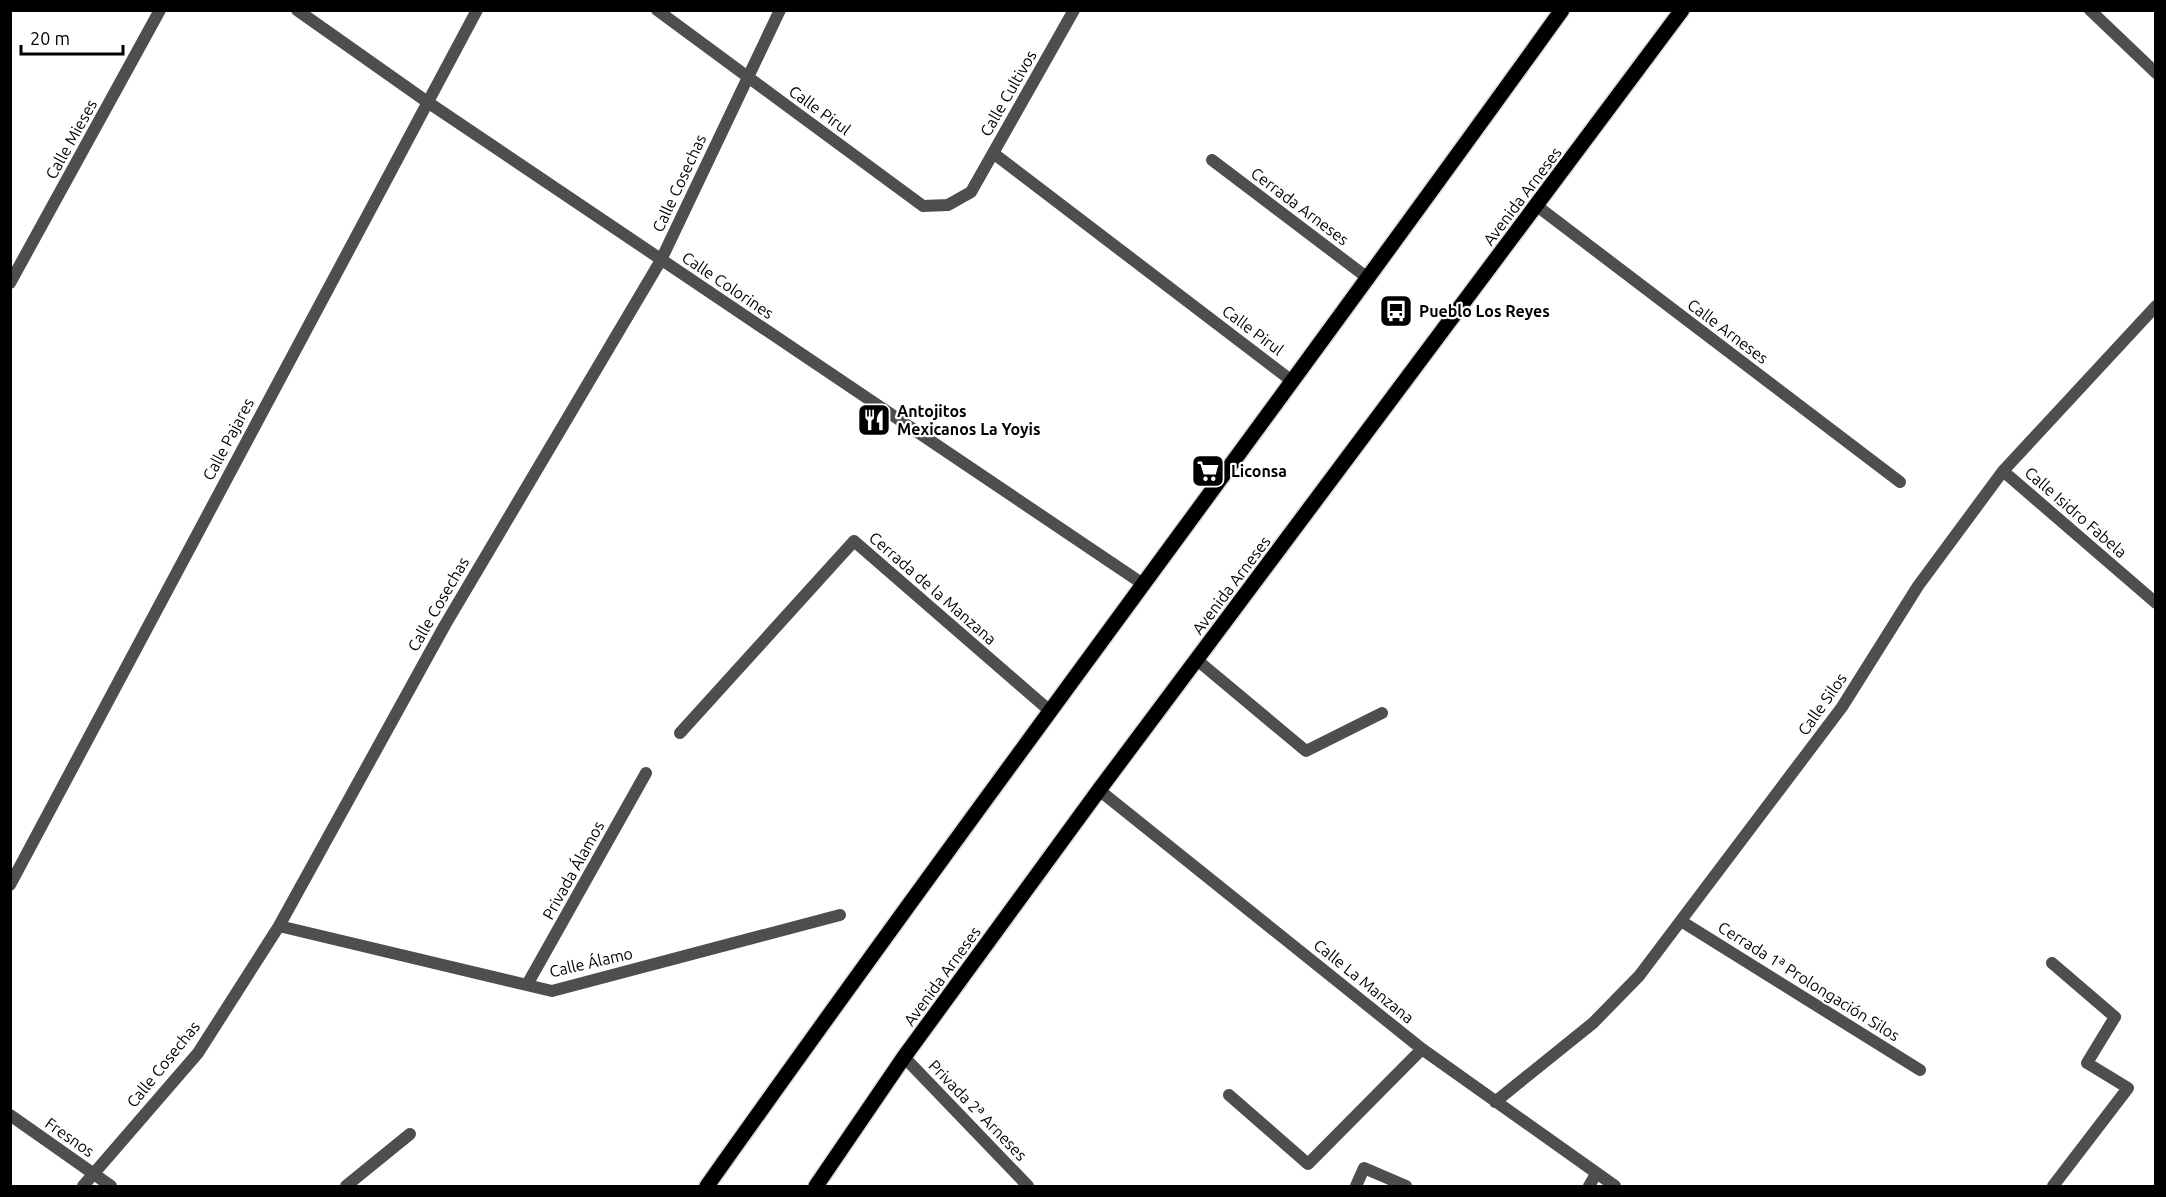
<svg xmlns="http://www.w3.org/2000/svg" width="2166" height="1197" font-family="Ubuntu,sans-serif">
	<rect width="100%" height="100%" fill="#fff"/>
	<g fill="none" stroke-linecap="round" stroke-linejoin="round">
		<g stroke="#dbdbdb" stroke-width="18">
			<path id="primary" d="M707,1186C987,791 1279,404 1562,10
				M816,1186L904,1057L1099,790L1682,10"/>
		</g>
		<path stroke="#4e4e4e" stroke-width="12" d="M297,10L426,101L1143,584
			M657,10L923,206L948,205L971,192L1074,10
			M2090,10L2156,73
			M993,153L1292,381
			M1212,160L1369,279
			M1537,206L1900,482
			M10,283L160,10
			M2003,471L2156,603
			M1197,660L1306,751L1382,713
			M680,733L854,541L1050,711
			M1099,790L1422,1049L1615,1186
			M10,885L477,10
			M1681,921L1920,1070
			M279,926L552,991L840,915
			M2052,963L2115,1017L2087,1063L2128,1088L2053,1186
			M528,983L646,773
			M904,1057L1028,1186
			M1229,1095L1308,1164L1422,1049
			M1495,1102L1593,1023L1639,976L1842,707L1918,586L2003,471L2156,306
			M10,1115L111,1186
			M83,1186L198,1053L279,926L445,625L661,260L780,10
			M346,1186L410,1134
			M1356,1186L1364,1168L1406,1186
			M1589,1186L1596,1174"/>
		<use href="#primary" stroke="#000" stroke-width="15"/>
	</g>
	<defs>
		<g id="bus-square" transform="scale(1.725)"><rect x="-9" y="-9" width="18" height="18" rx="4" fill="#000" stroke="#fff"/><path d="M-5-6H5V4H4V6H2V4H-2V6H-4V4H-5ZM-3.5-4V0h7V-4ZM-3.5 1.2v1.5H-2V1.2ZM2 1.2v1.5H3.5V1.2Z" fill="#fff"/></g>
		<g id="restaurant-square" transform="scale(1.725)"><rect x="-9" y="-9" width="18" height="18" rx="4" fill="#000" stroke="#fff"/><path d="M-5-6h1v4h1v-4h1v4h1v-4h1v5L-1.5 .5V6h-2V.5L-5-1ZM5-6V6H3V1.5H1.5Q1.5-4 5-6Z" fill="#fff"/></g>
		<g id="supermarket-square" transform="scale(1.725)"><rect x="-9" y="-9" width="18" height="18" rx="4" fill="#000" stroke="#fff"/><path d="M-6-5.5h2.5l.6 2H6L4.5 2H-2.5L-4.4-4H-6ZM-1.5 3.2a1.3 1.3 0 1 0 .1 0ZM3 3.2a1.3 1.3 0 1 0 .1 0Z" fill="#fff"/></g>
	</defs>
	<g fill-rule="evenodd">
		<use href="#bus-square" x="1396" y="311"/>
		<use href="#restaurant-square" x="874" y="420"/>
		<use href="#supermarket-square" x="1208" y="471"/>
	</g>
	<g text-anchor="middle" stroke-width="4.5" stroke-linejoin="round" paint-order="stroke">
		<g font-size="16" fill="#000" stroke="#fff">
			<text transform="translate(1008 93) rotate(-60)" y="6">Calle Cultivos</text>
			<text transform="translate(820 110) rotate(36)" y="6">Calle Pirul</text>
			<text transform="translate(71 139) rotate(-61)" y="6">Calle Mieses</text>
			<text transform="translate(679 183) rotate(-65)" y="6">Calle Cosechas</text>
			<text transform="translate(1522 196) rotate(-53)" y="6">Avenida Arneses</text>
			<text transform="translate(1300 206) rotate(37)" y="6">Cerrada Arneses</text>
			<text transform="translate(728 285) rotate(34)" y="6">Calle Colorines</text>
			<text transform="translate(1253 330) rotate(37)" y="6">Calle Pirul</text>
			<text transform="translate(1728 331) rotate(37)" y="6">Calle Arneses</text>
			<text transform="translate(228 439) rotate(-62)" y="6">Calle Pajares</text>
			<text transform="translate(2076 512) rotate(41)" y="6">Calle Isidro Fabela</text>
			<text transform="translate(1231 585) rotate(-53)" y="6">Avenida Arneses</text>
			<text transform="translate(933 588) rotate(41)" y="6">Cerrada de la Manzana</text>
			<text transform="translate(438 604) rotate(-60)" y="6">Calle Cosechas</text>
			<text transform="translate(1822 704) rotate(-55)" y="6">Calle Silos</text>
			<text transform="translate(573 870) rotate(-61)" y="6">Privada Álamos</text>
			<text transform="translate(591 962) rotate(-13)" y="6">Calle Álamo</text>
			<text transform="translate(942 976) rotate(-54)" y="6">Avenida Arneses</text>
			<text transform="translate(1364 981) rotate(39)" y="6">Calle La Manzana</text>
			<text transform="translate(1809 981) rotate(32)" y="6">Cerrada 1ª Prolongación Silos</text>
			<text transform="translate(163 1064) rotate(-51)" y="6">Calle Cosechas</text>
			<text transform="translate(978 1110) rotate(46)" y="6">Privada 2ª Arneses</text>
			<text transform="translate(70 1137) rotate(35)" y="6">Fresnos</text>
		</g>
		<g font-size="16" font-weight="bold" fill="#000" stroke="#fff" text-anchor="start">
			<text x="1419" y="317">Pueblo Los Reyes</text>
			<text x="897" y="417">Antojitos<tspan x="897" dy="18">Mexicanos La Yoyis</tspan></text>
			<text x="1231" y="477">Liconsa</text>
		</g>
	</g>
	<rect width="2166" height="1197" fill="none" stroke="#000000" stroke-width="24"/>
	<path d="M21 45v9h102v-9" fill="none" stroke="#000000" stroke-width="3"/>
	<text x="30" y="45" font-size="18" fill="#000000" stroke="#ffffff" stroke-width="4.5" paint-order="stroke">20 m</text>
</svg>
